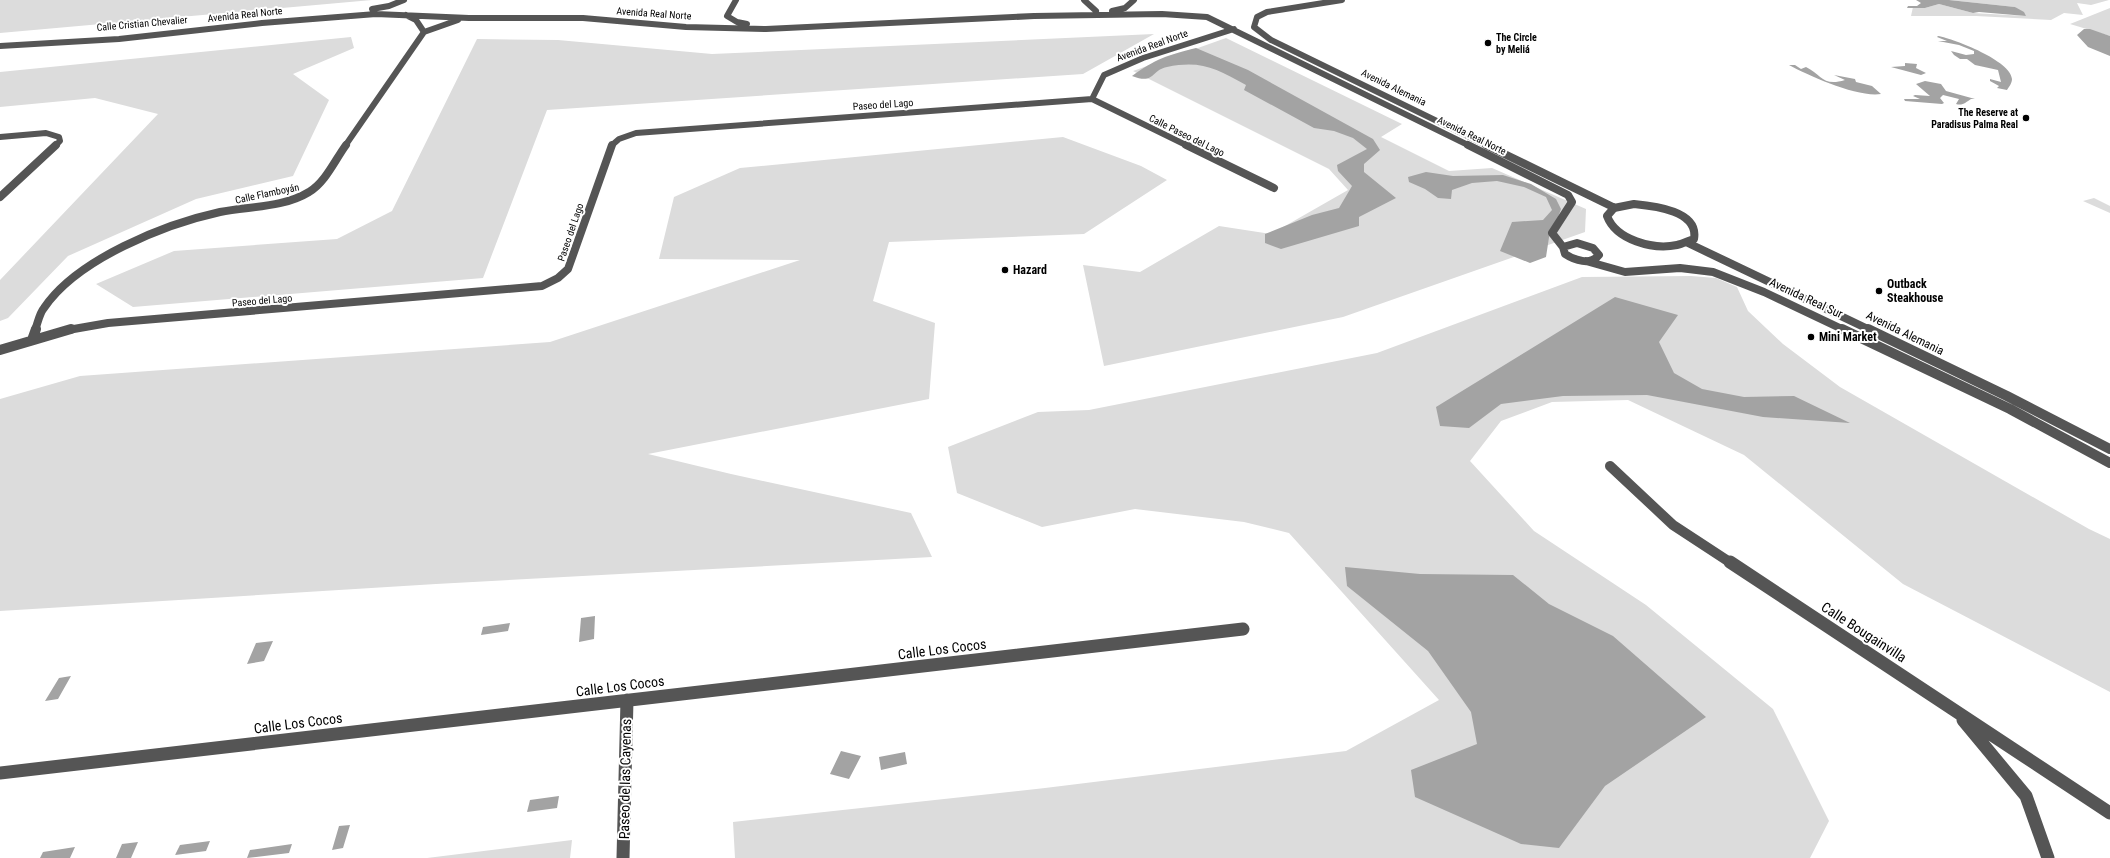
<svg xmlns="http://www.w3.org/2000/svg" width="2110" height="858" font-family="'Roboto Condensed',sans-serif">
	<rect width="100%" height="100%" fill="#fff"/>
	<path fill="#dcdcdc" d="M0,0H372L0,33Z
		M1949,0H2109L2091,5L2077,3L2083,15L2064,13L2051,20L1976,16H1911L1913,7L1925,8L1939,4L1973,13L2026,16L2015,7Z
		M2110,8V36L2070,24Z
		M1154,34L1083,74L547,110L483,278L133,307L96,284L174,251L337,239L392,211L477,39L558,40L712,54Z
		M351,37L354,48L293,74L329,100L293,176L196,199L68,256L8,318L0,321V280L158,114L95,98L0,107V72Z
		M1226,38L1402,124L1381,137L1449,171L1492,168L1586,209L1585,232L1343,317L1104,366L1083,265L1140,272L1219,226L1271,234L1348,190L1329,169L1133,71Z
		M1063,137L1141,166L1167,180L1084,234L889,242L873,301L935,323L929,399L648,454L731,474L911,513L932,557L436,584L0,611V399L80,376L550,342L800,260L659,259L674,197L740,168Z
		M2094,198L2110,206V213L2083,201Z
		M1691,276L1716,278L1737,287L1748,311L1783,344L1840,387L2089,529L2110,539V692L1903,584L1744,455L1628,400L1552,402L1501,421L1470,461L1534,531L1646,605L1773,709L1829,821L1810,858H735L733,822L1045,788L1346,751L1439,700L1289,533L1244,522L1135,509L1042,527L957,493L948,447L1038,412L1089,410L1377,353L1582,277Z
		M572,840L570,858H427Z"/>
	<path fill="#a3a3a3" d="M1916,0H1949L2015,7L2024,12L2026,16L1979,12L1973,13L1939,4L1925,8H1907L1908,6H1917L1921,3Z
		M2084,29H2090L2110,36V56L2088,47L2077,35Z
		M1938,36C1955,39 2011,61 2012,79C2012,83 2009,87 2007,90L1997,88L1999,86L1990,81V79L2001,82L1998,70L1975,65L1967,59H1960L1954,55L1951,51L1966,55L1974,54V51L1959,45L1938,41H1947L1937,37Z
		M1196,48L1248,70L1373,139L1380,150L1364,164V172L1396,198L1359,217V226L1281,249L1265,243V234L1312,215L1339,208L1352,186L1338,171L1337,165L1367,149L1353,138L1334,131L1314,128L1244,90L1246,85C1216,69 1202,60 1167,67C1151,70 1155,85 1132,76C1155,59 1168,55 1196,48Z
		M1905,63L1917,64L1916,68L1926,73L1921,75L1891,67L1905,66Z
		M1789,65H1795L1801,69L1806,67C1822,75 1823,87 1845,80L1834,75L1855,79L1856,82L1872,86L1881,94C1859,98 1809,76 1789,65Z
		M1925,81L1941,84L1946,91L1975,99H1971C1966,102 1963,106 1956,104L1959,99L1943,95L1940,98L1944,103L1942,104L1905,101L1904,99H1920L1913,96L1915,95L1930,96L1916,84Z
		M1426,172L1453,176L1503,175L1531,184L1556,199L1561,209L1556,223L1550,231L1546,257L1530,263L1500,251L1512,222L1543,220L1552,210L1546,197L1524,187L1497,181L1472,183L1452,190L1451,199L1438,198L1425,189L1409,182L1408,177Z
		M1615,297L1678,315L1659,342L1674,373L1702,389L1744,397L1794,396L1850,423L1763,417L1647,395L1563,396L1501,404L1469,428L1440,426L1436,407Z
		M1345,567L1420,574L1513,575L1549,604L1613,636L1706,717L1605,786L1559,848L1521,844L1415,797L1411,770L1477,744L1471,712L1428,651L1347,586Z
		M595,616L594,639L579,642L581,618Z
		M510,623L508,631L481,635L483,627Z
		M273,641L264,661L247,664L256,643Z
		M71,676L58,699L45,701L59,678Z
		M841,751L861,756L849,779L830,774Z
		M905,752L907,764L881,770L879,757Z
		M559,796L557,808L527,812L530,800Z
		M350,825L343,848L332,850L339,826Z
		M210,841L206,851L175,855L180,845Z
		M138,842L131,858H116L122,844Z
		M292,844L289,853L247,858L250,850Z
		M75,847L70,858H40L43,852Z"/>
	<g fill="none" stroke-linecap="round" stroke-linejoin="round">
		<path stroke="#555" stroke-width="6" d="M736,0L727,16L737,22L747,24
			M1084,0L1096,11
			M1342,0L1267,12L1257,17L1254,27L1271,40L1488,146
			M372,9L389,6L404,0
			M1112,11L1125,8L1134,0
			M406,15L416,20L424,32
			M0,46L119,39L262,23L376,14L469,18H583L686,27L766,29L1034,16L1162,14L1207,17L1470,146
			M1092,99L1188,146
			M1092,99L1104,75L1143,58L1234,29
			M0,137L46,133L59,137L60,141L55,146
			M345,146L424,32L458,20
			M611,146L619,139L636,133L1092,99"/>
		<path stroke="#555" stroke-width="8" d="M1186,145L1274,188
			M1468,145L1568,195L1572,202L1552,233L1563,247
			M1486,145L1615,208
			M0,197L56,145
			M1634,204C1655,206 1699,211 1694,239C1688,241 1682,244 1677,245C1653,250 1616,240 1607,216L1614,208Z
			M1577,243L1593,248L1599,255C1591,266 1574,260 1565,254L1563,247Z
			M1688,243L1870,330
			M1586,261L1625,272L1680,268L1713,272L1764,292L1844,330
			M35,330C38,323 39,314 44,308C77,259 165,224 220,212C249,206 283,208 309,192C325,183 335,160 346,145
			M68,330L108,323L542,286L558,278L568,269L612,145"/>
		<path stroke="#555" stroke-width="10" d="M1842,329L2010,409L2110,463
			M1868,329L2007,396L2110,449
			M32,340L36,329
			M0,350L71,329
			M1610,466L1673,525L1731,563"/>
		<path stroke="#555" stroke-width="13" d="M1730,562L2110,813
			M1963,720L2026,796L2048,858
			M0,773L1243,629
			M623,858L627,700"/>
	</g>
	<g fill="#000" stroke="#fff" stroke-width="1.5">
		<circle cx="1488" cy="43" r="4"/>
		<circle cx="2026" cy="118" r="4"/>
		<circle cx="1005" cy="270" r="4"/>
		<circle cx="1879" cy="291" r="4"/>
		<circle cx="1811" cy="337" r="4"/>
	</g>
	<g text-anchor="middle" stroke-width="4" stroke-linejoin="round" paint-order="stroke">
		<g font-size="10" fill="#000" stroke="#fff">
			<text transform="translate(654 13) rotate(4)" y="4">Avenida Real Norte</text>
			<text transform="translate(245 14) rotate(-6)" y="4">Avenida Real Norte</text>
			<text transform="translate(142 23) rotate(-5)" y="4">Calle Cristian Chevalier</text>
			<text transform="translate(1152 45) rotate(-20)" y="4">Avenida Real Norte</text>
			<text transform="translate(1394 87) rotate(26)" y="4">Avenida Alemania</text>
			<text transform="translate(883 104) rotate(-4)" y="4">Paseo del Lago</text>
			<text transform="translate(1187 135) rotate(26)" y="4">Calle Paseo del Lago</text>
			<text transform="translate(1472 135) rotate(26)" y="4">Avenida Real Norte</text>
			<text transform="translate(267 193) rotate(-12)" y="4">Calle Flamboyán</text>
			<text transform="translate(570 232) rotate(-71)" y="4">Paseo del Lago</text>
			<text transform="translate(262 300) rotate(-5)" y="4">Paseo del Lago</text>
		</g>
		<g font-size="10" font-weight="bold" fill="#000" stroke="#fff" text-anchor="start">
			<text x="1496" y="41">The Circle<tspan x="1496" dy="12">by Meliá</tspan></text>
			<text x="2018" y="116" text-anchor="end">The Reserve at<tspan x="2018" dy="12">Paradisus Palma Real</tspan></text>
		</g>
		<g font-size="12" font-weight="bold" fill="#000" stroke="#fff" text-anchor="start">
			<text x="1013" y="274">Hazard</text>
			<text x="1887" y="288">Outback<tspan x="1887" dy="14">Steakhouse</tspan></text>
			<text x="1819" y="341">Mini Market</text>
		</g>
		<g font-size="12" fill="#000" stroke="#fff">
			<text transform="translate(1806 298) rotate(25)" y="4">Avenida Real Sur</text>
			<text transform="translate(1905 333) rotate(26)" y="4">Avenida Alemania</text>
		</g>
		<g font-size="14" fill="#000" stroke="#fff">
			<text transform="translate(1864 632) rotate(33)" y="5">Calle Bougainvilla</text>
			<text transform="translate(942 649) rotate(-7)" y="5">Calle Los Cocos</text>
			<text transform="translate(620 686) rotate(-7)" y="5">Calle Los Cocos</text>
			<text transform="translate(298 723) rotate(-7)" y="5">Calle Los Cocos</text>
			<text transform="translate(625 779) rotate(-89)" y="5">Paseo de las Cayenas</text>
		</g>
	</g>
</svg>
